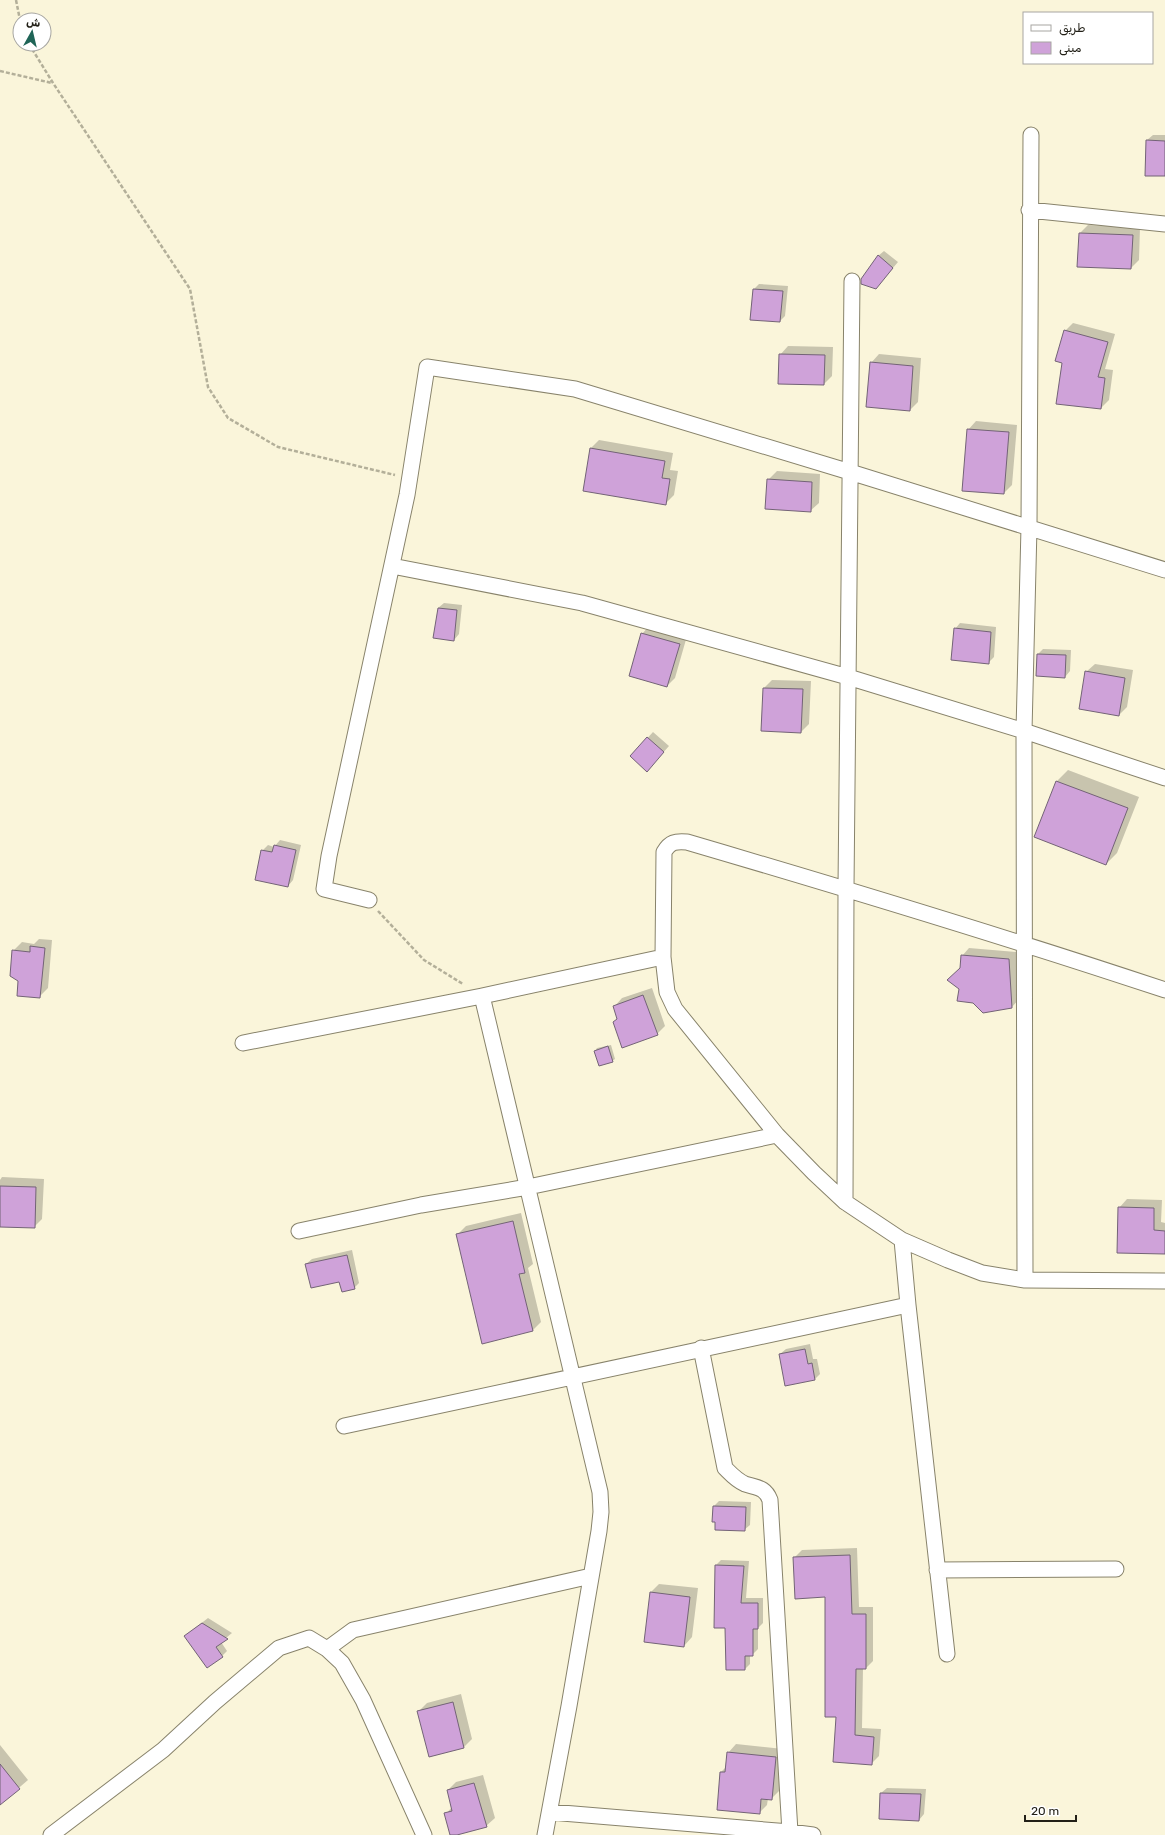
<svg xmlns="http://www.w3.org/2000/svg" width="1165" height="1835" font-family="Rubik,'Noto Naskh Arabic',sans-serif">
	<rect width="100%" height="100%" fill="#faf5da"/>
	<path fill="#0003" d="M1153,135H1165V175L1147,140Z
		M1088,225L1140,227L1139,260L1131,268L1080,233Z
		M884,251L898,262L881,282L878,256Z
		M759,284L788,286L785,316L780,321L752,319L754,289Z
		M1073,323L1115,334L1105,369L1113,370L1109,400L1101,408L1063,362L1065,331Z
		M788,346L833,347L832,376L824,384L780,355Z
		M879,354L921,358L918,402L910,410L871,363Z
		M976,421L1017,425L1012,485L1004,493L968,430Z
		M599,440L673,453L670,470L678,471L674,495L666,503L591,448Z
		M777,471L820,474L819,503L810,511L768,480Z
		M444,603L462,605L459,634L454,640L438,608Z
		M960,623L996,627L994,657L988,663L955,629Z
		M650,625L687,636L675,678L667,686L642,634Z
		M1043,649L1071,650L1070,671L1065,677L1037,675L1038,654Z
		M1095,664L1133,670L1127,707L1119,715L1086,672Z
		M772,680L811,681L809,724L801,732L764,688Z
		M653,732L669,746L652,765L631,756Z
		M1068,770L1139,797L1117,853L1106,864L1035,837L1057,781Z
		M280,840L301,845L293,880L288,886L262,851L268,845L274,847Z
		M39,939L52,940L48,988L39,997L19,980L13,951L22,942L34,944Z
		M969,948L1016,952L1019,999L1012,1007L961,967L962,956Z
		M652,988L665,1026L657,1034L614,1007L622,998Z
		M611,1045L615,1059L612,1061L595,1051L597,1048Z
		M2,1177L44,1179L42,1219L34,1227L0,1226V1180Z
		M1127,1199L1162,1200L1161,1222L1165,1223V1253L1119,1208Z
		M521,1213L533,1264L528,1268L541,1322L533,1330L458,1234L466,1226Z
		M352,1250L359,1283L354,1288L306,1264L312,1259Z
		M810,1344L813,1359H817L820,1374L815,1379L786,1385L780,1354L786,1349Z
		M719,1501L751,1502L750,1525L744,1530L714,1506Z
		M857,1548L859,1607H873V1661L866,1668H863L862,1728L881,1729L879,1756L871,1764L837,1716L826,1596L794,1558L802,1550Z
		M721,1560L749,1561L746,1598H763V1623L758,1628V1649L752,1655H750V1664L745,1669L726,1627H715L716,1565Z
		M659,1584L698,1588L692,1637L684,1646L651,1592Z
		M208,1618L232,1633L221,1642L227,1651L222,1656L185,1636Z
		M461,1694L472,1739L464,1747L419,1711L427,1703Z
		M736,1744L783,1749L780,1790L771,1799L768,1798L767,1805L759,1813L718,1809L721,1772L727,1766L728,1753Z
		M0,1745L28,1780L0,1804Z
		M483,1775L495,1818L486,1826L452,1835L446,1814L452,1807L448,1790L456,1782Z
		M887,1788L926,1789L924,1814L919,1820L881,1793Z"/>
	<path fill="#cfa2d9" stroke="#736376" d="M1146,140L1165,141V176H1145Z
		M1079,233L1133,235L1131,269L1077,267Z
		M878,255L893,268L876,289L861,284V279Z
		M753,289L783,291L780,322L750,320Z
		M1064,330L1108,342L1098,377L1105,378L1101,409L1056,404L1062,363L1055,361Z
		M779,354L825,355L824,385L778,384Z
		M870,362L913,366L910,411L866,407Z
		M967,429L1009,432L1004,494L962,491Z
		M590,448L665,461L662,478L670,479L666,505L583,491Z
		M767,479L812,482L811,512L765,509Z
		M438,608L457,610L454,641L433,638Z
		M954,628L991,632L989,664L951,660Z
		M641,633L680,644L667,687L629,676Z
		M1037,654L1066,655L1065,678L1036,676Z
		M1085,671L1125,678L1119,716L1079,709Z
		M763,688L803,689L801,733L761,731Z
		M647,737L664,752L647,772L630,756Z
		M1056,781L1128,808L1106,865L1034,837Z
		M274,845L296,850L288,887L255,880L261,850L272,852Z
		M30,946L45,948L40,998L17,996L18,981L10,976L12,950L30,952Z
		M961,955L1009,959L1012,1008L983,1013L973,1003L957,1001L959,989L947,980L960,968Z
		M643,995L658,1035L622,1048L613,1022L617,1019L613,1006Z
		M608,1046L613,1062L599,1066L594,1051Z
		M0,1186L36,1187L35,1228L0,1227Z
		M1118,1207L1154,1208V1230L1165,1231V1254L1117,1253Z
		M513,1221L525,1273L519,1274L533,1331L482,1344L456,1234Z
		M347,1255L355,1289L342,1292L339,1282L311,1288L305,1264Z
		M805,1349L808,1364L812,1363L815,1380L785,1386L779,1354Z
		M713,1506L746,1507L745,1531L715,1530V1522H712Z
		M850,1555L852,1614H866V1669H856L855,1735L874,1737L872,1765L833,1762L836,1717H825V1597L795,1599L793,1557Z
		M715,1565L744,1566L741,1603H758V1629H753V1656H745V1670H726L725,1628H714Z
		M650,1592L690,1597L684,1647L644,1642Z
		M202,1623L228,1639L216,1647L223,1657L207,1668L184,1636Z
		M453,1702L464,1748L429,1757L417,1711Z
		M727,1752L776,1757L772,1800L761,1799L760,1814L717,1810L720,1772H725Z
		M0,1764L20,1789L0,1805Z
		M474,1783L487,1827L457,1835H450L444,1813L452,1811L447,1790Z
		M880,1793L921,1794L919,1821L879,1819Z"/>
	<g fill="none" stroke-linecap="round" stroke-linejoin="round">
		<g stroke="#88836b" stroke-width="17">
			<path id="minor" d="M1029,210L1165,224
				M392,566L582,603L848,677L1024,731L1165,778
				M369,900L324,889L329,856L407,495L427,367L575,389L850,472L1165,570
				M1165,990C1006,937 847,889 687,842C675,841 670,842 664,852L663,957L667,992L675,1009L777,1135L814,1173L845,1202L902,1240L948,1260L982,1273L1025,1280L1165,1281
				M243,1043L482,996
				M845,1202L846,888L852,281
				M299,1231L421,1205L528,1187L777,1135
				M902,1240L908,1305
				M1025,1280L1024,731L1029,527L1031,135
				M344,1426L908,1305L947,1654
				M937,1570L1116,1569
				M327,1649L353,1630L591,1576
				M550,1812L790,1832L770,1500C765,1487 757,1488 745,1484C736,1480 731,1474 725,1468L701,1348
				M51,1835L163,1750L215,1702L279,1648L309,1638L327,1649L342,1663L363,1700L424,1835
				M545,1835L569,1706L599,1531L601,1512L600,1492L482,996L663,957
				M790,1835V1832L813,1835"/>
		</g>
		<path stroke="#b3af99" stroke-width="2.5" stroke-dasharray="4 2" stroke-linecap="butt" d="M16,0L20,20
			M29,44L53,83L190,289L208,387L228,418L278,447L395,475
			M0,71L52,83
			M378,911L424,960L463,984"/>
		<use href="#minor" stroke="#fff" stroke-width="15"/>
	</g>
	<rect x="1023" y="12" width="130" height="52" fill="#ffffff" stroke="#a7a6a2"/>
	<rect x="1031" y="25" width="20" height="6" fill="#ffffff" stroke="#a7a6a2"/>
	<text x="1059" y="32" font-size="12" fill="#222017">طريق</text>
	<rect x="1031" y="42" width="20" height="12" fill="#cfa2d9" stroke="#a7a6a2"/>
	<text x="1059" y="52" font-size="12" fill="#222017">مبنى</text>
	<g transform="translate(32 32) rotate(8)"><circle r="19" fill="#ffffff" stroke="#a7a6a2"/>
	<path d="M0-3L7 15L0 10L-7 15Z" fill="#1f6557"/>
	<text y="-6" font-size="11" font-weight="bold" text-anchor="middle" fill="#222017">ش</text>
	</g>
	<path d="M1025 1815v6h51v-6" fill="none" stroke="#222017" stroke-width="2"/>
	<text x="1031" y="1815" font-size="12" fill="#222017" stroke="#ffffff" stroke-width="3" paint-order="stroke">20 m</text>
</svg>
